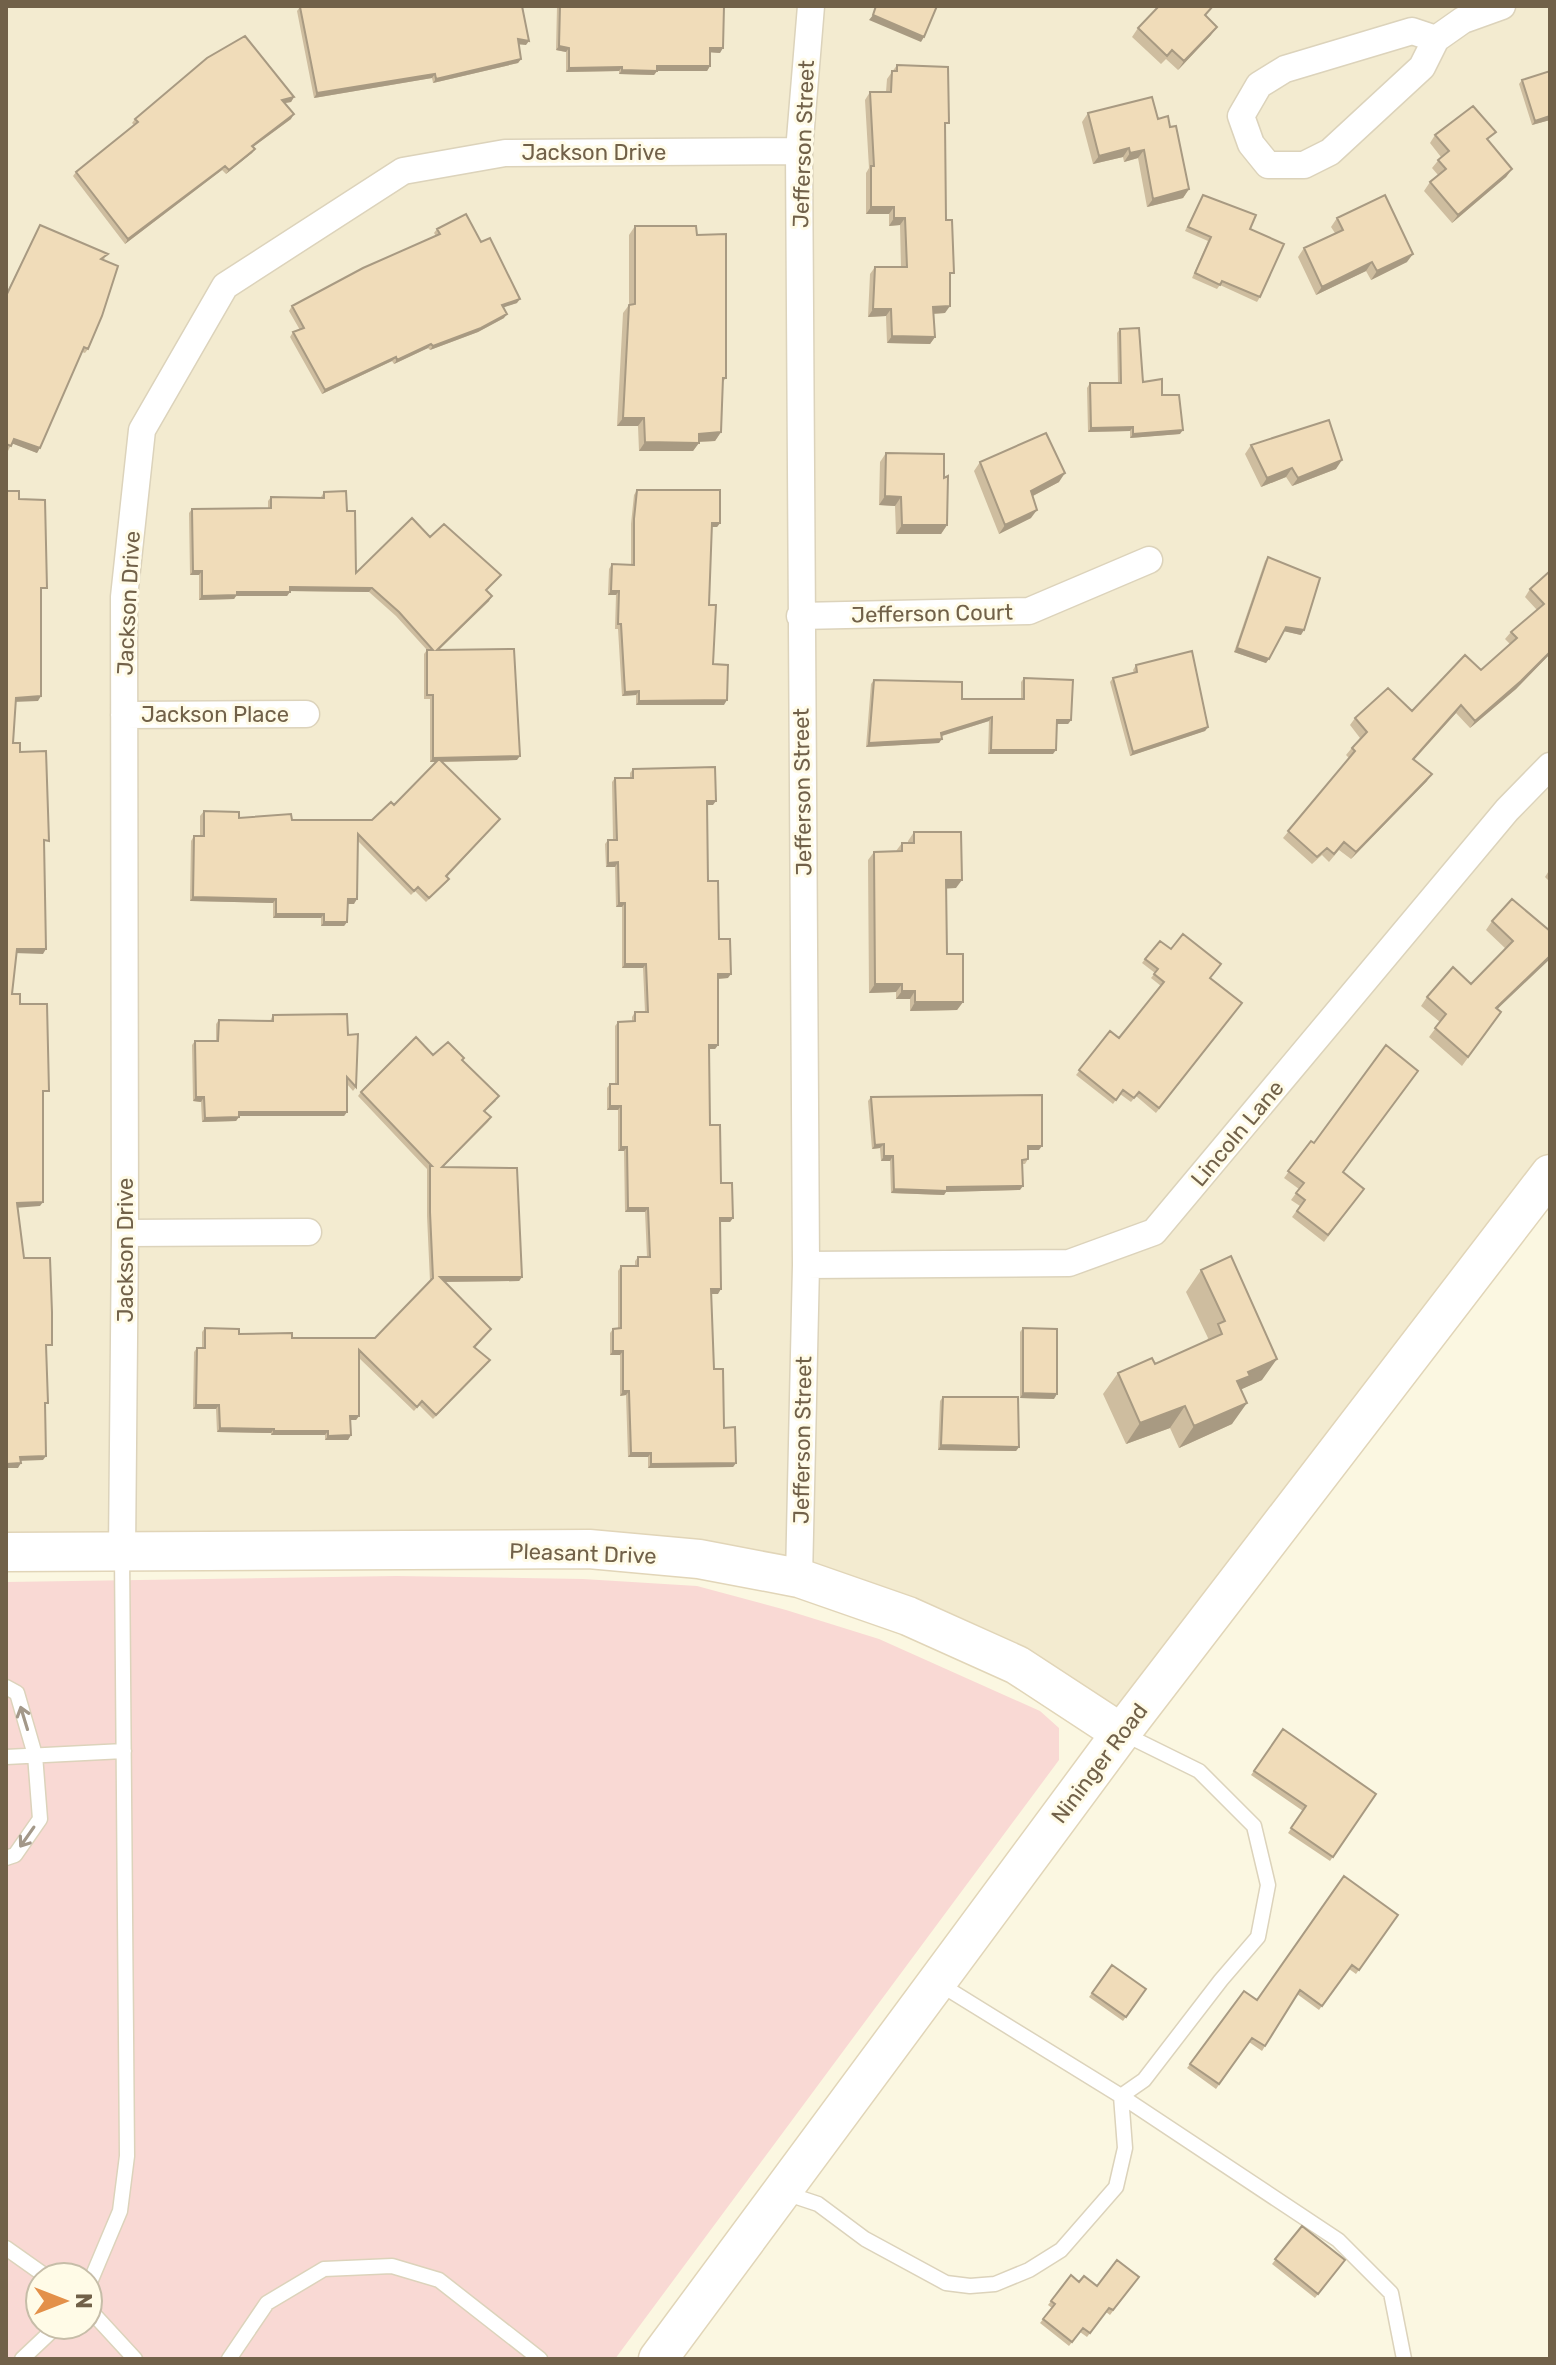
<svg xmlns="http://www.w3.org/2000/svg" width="1556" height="2365" font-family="Rubik,sans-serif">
	<rect width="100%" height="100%" fill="#fbf7e1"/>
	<path fill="#f3ebd0" d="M6,6H1550V1174L1121,1733L1017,1665L699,1559L6,1552Z"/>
	<path fill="#f9d9d4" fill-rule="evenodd" d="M396,1576L583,1579L697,1586L786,1610L879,1639L1040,1711L1059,1728V1760L615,2359H6V1582ZM40,2277H88V2325H40Z"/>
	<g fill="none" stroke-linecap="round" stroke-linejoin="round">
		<g stroke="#dcd3bb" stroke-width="17">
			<path id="lane" d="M6,1687L17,1693L35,1755L40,1819L15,1855L6,1858
				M6,1757L124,1751
				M938,1983L1121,2096L1144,2080L1221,1980L1258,1937L1268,1885L1254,1826L1199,1771L1122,1733
				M1121,2096L1338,2240L1391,2293L1404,2359
				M782,2192L818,2204L865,2239L946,2283L970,2286L995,2284L1029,2270L1061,2250L1116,2187L1125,2148L1121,2096
				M6,2248L47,2277
				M88,2287L120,2211L127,2156L122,1554
				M88,2308L135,2359
				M22,2359L58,2325
				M229,2359L267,2303L324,2269L392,2266L439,2280L540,2359"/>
		</g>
		<g stroke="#dcd3bb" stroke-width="29">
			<path id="street" d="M1436,39L1412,31L1285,69L1259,85L1241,116L1251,144L1268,165H1304L1330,152L1422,67L1436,39L1463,20L1502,6
				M800,616L1029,611L1149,560
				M124,715L306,714
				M125,1233L308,1232
				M806,1265L1069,1263L1154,1232L1507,810L1550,766
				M122,1552L125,1233L124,597L142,430L225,286L403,171L505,153L799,151
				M799,1578L806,1265L799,151L811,6"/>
		</g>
		<g stroke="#e1d5b8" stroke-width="41">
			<path id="secondary" d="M6,1552L589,1549L699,1559L799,1578L908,1616L1017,1665L1121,1733
				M658,2359L1121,1733L1550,1174"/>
		</g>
		<use href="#lane" stroke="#fff" stroke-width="14"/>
		<use href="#street" stroke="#fff" stroke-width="26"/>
		<use href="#secondary" stroke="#fff" stroke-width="38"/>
	</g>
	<path fill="#cebd9f" d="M557,6H724L720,53L710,52V66L707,71H657L654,75L619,74V71L566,72V52L556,50Z
		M300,7L526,45L519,44L521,59L518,63L433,83L432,78L314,98L297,11Z
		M1138,28L1211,35L1178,70L1166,59L1161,64L1132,37Z
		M897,65L945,129L946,220L950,278L945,313L933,314L935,337L930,344L887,343L886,316L868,317L870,274L875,267H901L900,225L889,226V214H866V173L869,168L865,100L870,92H886L887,79Z
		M1522,80L1550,120L1532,125L1519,84Z
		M294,97L291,102L285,103L291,119L253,147L255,149L252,153L226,174L222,170L125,244L73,176L76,172L134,125L132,123L135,119Z
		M1088,113L1158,119L1170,127L1189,189L1183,198L1147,207L1138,158L1124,162L1123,157L1093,164L1082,122Z
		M1435,135L1489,142L1512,169L1506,177L1452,223L1424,191L1430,182L1438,175L1432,168L1441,157L1430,143Z
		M1203,195L1250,229L1260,297L1257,302L1220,285L1217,289L1192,278L1208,241L1185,231Z
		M1337,218L1407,262L1371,280L1366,271L1316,295L1298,257L1304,248L1335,233L1331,227Z
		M40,225L105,258L103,260L88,349L85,353L82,352L37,453L12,443L8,451L6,450V294Z
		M635,226L697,235L726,378L722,383L721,432L715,441L699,442L693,451H639L638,426H617L623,313L629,305V235Z
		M437,229L481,242L517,303L503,307L504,318L478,332L430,350L428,348L394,364L392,361L322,394L290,337L293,332L300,330L289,311L292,306L436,236L434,233Z
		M1120,329L1143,382L1162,395L1180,434L1130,438V431L1088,432L1087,388L1090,383H1118L1117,333Z
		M1251,445L1336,469L1292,486L1286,477L1261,487L1245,454Z
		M886,453L944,478L947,525L941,534H896L895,506L879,505L880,462Z
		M980,462L1059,482L1033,496L1031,518L999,534L974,471Z
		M637,490L720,523L717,527H712L709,605L713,664L724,705H636V695L622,696L618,629H615L616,595H608L609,569L612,564L631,565V524L634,495Z
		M324,492L347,511L356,573L430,537L498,579L486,590L489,601L439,650L517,760L442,762L500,819L447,877L449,879L446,883L426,902L415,891L411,895L358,841L354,904H348L347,922L344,926H321V918H273V903L190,901L191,841L194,836H200V816L204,811L239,818L292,820H372L394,805L435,762H430V699H424V654L427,650L396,616L369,592L290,591L287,596H236L234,599L199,600V575H190L189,513L192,509L268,508V501L271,497H321Z
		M1268,557L1301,635L1284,631L1266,663L1234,652L1265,561Z
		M1550,571V654L1516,689L1470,728L1456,713L1414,760L1427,781L1351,859L1339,850L1329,862L1322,855L1312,864L1283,838L1349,758L1346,755L1360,738L1350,725L1355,718L1412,711L1481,670L1510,644L1505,639L1511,632L1537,610L1525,597L1530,589Z
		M1136,665L1208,727L1205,731L1130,756L1110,682L1113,678L1134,673L1133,670Z
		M1024,678L1071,720L1068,724H1057L1053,754H988L989,721L942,736L939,743L866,747L871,684L874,680L962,699H1021V682Z
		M633,769L713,805H707L708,881L728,978L718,979V1045L715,1049H709L710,1125L721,1183L733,1218L730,1222H720L718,1294H711L714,1369L724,1428L736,1463L733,1467L648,1468V1457H628L626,1395L620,1396V1355H610V1333L613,1329L618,1328V1271L621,1266H635V1261L638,1257H647L645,1212H625L624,1151H618V1110H607V1088L610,1084H615V1026L618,1022L632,1021V1017L635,1012H645L643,968H622V907H616L615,867H606L605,844L608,840H613L612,782L615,778H630V773Z
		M914,832L956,888H946L947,954L963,1002L957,1010L910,1011V999H896V992L869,993L868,860L874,852L896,851L902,843H908V841Z
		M1550,869V882L1545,877Z
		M1492,921L1550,931L1498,1009L1501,1012L1462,1066L1429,1037L1440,1022L1421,1006L1427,997L1471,984L1506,949L1486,930Z
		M1145,959L1210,978L1242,1003L1156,1113L1136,1096L1131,1102L1120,1094L1113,1104L1076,1075L1110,1031L1119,1038L1161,986L1151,978L1155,973L1142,963Z
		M273,1015L348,1035L356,1087L353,1091L347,1084V1112L344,1116H239L236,1121L202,1122L201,1102L193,1101L192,1045L195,1041H216V1024L219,1020L270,1021Z
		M433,1055L462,1060L496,1101L485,1111L491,1117L488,1122L443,1167L522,1277L519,1281L444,1282L488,1333L475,1348L487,1364L433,1419L419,1405L414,1411L359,1358V1416L356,1420H351V1435L348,1440H325V1435H271V1433L217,1432L216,1409H193L194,1352L197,1348H202V1332L205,1328L239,1334L292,1338H375L430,1281L427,1216V1169L358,1096L361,1092Z
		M871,1097L1039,1150H1028V1159L1025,1164H1022L1020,1190L946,1192L944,1195L891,1193L890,1161H881L880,1148L872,1149L868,1101Z
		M1311,1141L1343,1172L1364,1189L1324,1242L1292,1217L1300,1206L1291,1200L1299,1189L1284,1178Z
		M1201,1270L1262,1380L1241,1389L1232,1424L1179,1448L1170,1428L1126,1444L1103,1394L1118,1373L1155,1364L1207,1341L1208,1338L1186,1292Z
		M1023,1328L1054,1399L1020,1398V1332Z
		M943,1397L1019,1447L1016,1451L938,1450L940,1401Z
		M1283,1729L1376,1794L1330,1861L1288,1833L1303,1811L1251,1775Z
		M1398,1915L1356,1974L1349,1969L1319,2010L1297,1994L1262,2051L1249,2042L1216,2089L1187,2068L1244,1991L1257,2000Z
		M1112,1965L1146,1989L1123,2021L1089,1997Z
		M1302,2226L1345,2260L1315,2298L1272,2264Z
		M1071,2275L1079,2282L1097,2286L1139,2277L1110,2315L1106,2312L1087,2337L1080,2332L1069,2346L1040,2323L1052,2308L1048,2305Z"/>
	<path fill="#a89a82" d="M873,15L924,37L921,42L869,20Z
		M1217,27L1211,35L1178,70L1184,61Z
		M518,39L529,41L526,45L515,44Z
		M559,46L569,48L566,52L556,50Z
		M710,48H723L720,53L706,52Z
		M521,59L518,63L433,83L436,79Z
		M657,66H710L707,71H654Z
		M622,67L619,71L566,72L569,68Z
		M622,70L657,71L654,75L619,74Z
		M435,74L432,78L314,98L317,93Z
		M294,97L291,102L279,104L282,100Z
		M294,114L291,119L249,150L252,146Z
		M1550,116V120L1532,125L1535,121Z
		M1129,148L1123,157L1093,164L1099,156Z
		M255,149L252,153L226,174L229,170Z
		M1144,150L1138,158L1124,162L1130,153Z
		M225,166L222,170L125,244L128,239Z
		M1512,169L1506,177L1452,223L1458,215Z
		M1189,189L1183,198L1147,207L1153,199Z
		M871,207H894L889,214H866Z
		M894,218H905L900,225L889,226Z
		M1413,254L1407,262L1371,280L1377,271Z
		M1372,262L1366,271L1316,295L1322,287Z
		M520,299L517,303L499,309L502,305Z
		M950,306L945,313L928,314L933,307Z
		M873,309H891L886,316L868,317Z
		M507,314L504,318L478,332L430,350L433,346Z
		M892,336L935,337L930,344L887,343Z
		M431,344L428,348L394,364L397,360Z
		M396,357L392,361L322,394L325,390Z
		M623,418H644L638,426H617Z
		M1133,427L1130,431L1088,432L1091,428Z
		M1183,430L1180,434L1130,438L1133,434Z
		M721,432L715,441L693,442L699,434Z
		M14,439L40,448L37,453L11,443Z
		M645,442L699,443L693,451H639Z
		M1342,460L1336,469L1292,486L1298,478Z
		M1292,468L1286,477L1261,487L1267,478Z
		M1065,473L1059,482L1025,500L1031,491Z
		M885,496L901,497L895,506L879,505Z
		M1037,510L1031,518L999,534L1005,525Z
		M712,523H720L717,527H709Z
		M902,525H947L941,534H896Z
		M193,571H202L199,575H190Z
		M290,587L372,588L369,592L287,591Z
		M611,591H619L616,595H608Z
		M237,592H290L287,596H236L234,599L199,600L202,596Z
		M492,596L489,601L434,654L437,650Z
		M1286,627L1304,630L1301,635L1283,631Z
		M1237,648L1269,659L1266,663L1234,652Z
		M1550,652V654L1516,689L1470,728L1475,721Z
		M639,691L636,695L622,696L625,692Z
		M41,696L38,701L13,702L16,698Z
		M727,700L724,705H636L639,701Z
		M1461,705L1456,713L1408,766L1413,759Z
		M992,717L989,721L938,737L941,733Z
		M1057,720H1071L1068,724H1054Z
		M1208,727L1205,731L1130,756L1133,752Z
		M942,739L939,743L866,747L869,743Z
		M991,750H1056L1053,754H988Z
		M520,756L517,760L430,762L433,758Z
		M1432,774L1427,781L1351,859L1356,852Z
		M707,801H716L713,805H704Z
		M618,862L615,867H606L608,863Z
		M946,880H962L956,888L940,889Z
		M193,897L276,899L273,903L190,901Z
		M348,899H357L354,904H346Z
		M619,903H625L622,907H616Z
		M276,914H324L321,918H273Z
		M324,922H347L344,926H321Z
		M17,949H46L43,954L14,953Z
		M1550,956V959L1490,1016L1496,1008Z
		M625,964H646L643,968H622Z
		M718,974H731L728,978L715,979Z
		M875,984H902L896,992L869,993Z
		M902,991H915L910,999H896Z
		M915,1002H963L957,1010L910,1011Z
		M709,1045H718L715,1049H706Z
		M196,1097H204L201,1102L193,1101Z
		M610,1106H621L618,1110H607Z
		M239,1112H347L344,1116H236Z
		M239,1117L236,1121L202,1122L205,1118Z
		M884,1144L880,1148L872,1149L875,1145Z
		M1028,1146H1042L1039,1150H1025Z
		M621,1147H627L624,1151H618Z
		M884,1156H893L890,1161H881Z
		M1023,1186L1020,1190L946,1192L944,1195L891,1193L894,1189Z
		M43,1202L40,1206L14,1208L17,1203Z
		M628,1208H648L645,1212H625Z
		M720,1218H733L730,1222H717Z
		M440,1277H522L519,1281L437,1282Z
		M711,1289H721L718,1294H708Z
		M613,1351H623L620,1355H610Z
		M1277,1359L1262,1380L1240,1390L1237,1381L1248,1372Z
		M623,1391H629L626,1395L620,1396Z
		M1023,1393L1057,1394L1054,1399L1020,1398Z
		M1247,1403L1232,1424L1179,1448L1194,1426Z
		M196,1405H219L216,1409H193Z
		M1185,1406L1170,1428L1126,1444L1140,1423Z
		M350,1416H359L356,1420H347Z
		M220,1428L274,1429L271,1433L217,1432Z
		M274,1431H328L325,1435H271Z
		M351,1435L348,1440H325L328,1436Z
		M941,1445L1019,1447L1016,1451L938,1450Z
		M631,1453H651L648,1457H628Z
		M46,1456L43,1460L17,1461L20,1457Z
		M21,1463L18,1468H6V1464Z
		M736,1463L733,1467L648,1468L651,1464Z"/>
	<path fill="#f0dcb9" stroke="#a89a82" stroke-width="2" d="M305,6H522L529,41L518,39L521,59L436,79L435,74L317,93L300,7Z
		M560,6H724L723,48H710V66H657V71L622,70V67L569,68V48L559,46Z
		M876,6H937L924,37L873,15Z
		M1159,6H1213L1205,15L1217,27L1184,61L1172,50L1167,56L1138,28Z
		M245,36L294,97L282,100L294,114L252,146L255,149L229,170L225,166L128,239L76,172L138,122L135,119L207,58Z
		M897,65L948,67L949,123H945L946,220H952L954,273H950V306L933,307L935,337L892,336L891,309H873L875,267H907L905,218H894V207H871V166H874L870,92H891L892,71H897Z
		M1550,71V116L1535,121L1522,80Z
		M1152,97L1158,119L1168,116L1170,127L1176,126L1189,189L1153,199L1144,150L1130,153L1129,148L1099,156L1088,113Z
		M1473,106L1496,132L1487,139L1512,169L1458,215L1430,182L1446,169L1438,160L1449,151L1435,135Z
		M1203,195L1256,215L1250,229L1284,244L1260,297L1222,281L1220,285L1195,273L1211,237L1188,227Z
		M1385,195L1413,254L1377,271L1372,262L1322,287L1304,248L1343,230L1337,218Z
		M466,214L481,242L490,238L520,299L502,305L507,314L481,328L433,346L431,344L397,360L396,357L325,390L293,332L304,328L292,306L363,268L440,234L437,229Z
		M40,225L108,254L101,259L118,266L102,316L88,349L84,347L40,448L14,439L11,446L6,444V296Z
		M635,226H696L697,235L726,234V378H723L721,432L699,434V443L645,442L644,418H623L629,305L635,304Z
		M1139,328L1143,382L1162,379V395H1179L1183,430L1133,434V427L1091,428L1090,383H1121L1120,329Z
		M1329,420L1342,460L1298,478L1292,468L1267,478L1251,445Z
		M1046,433L1065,473L1031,491L1037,510L1005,525L980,462Z
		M886,453L944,454V478L948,476L947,525H902L901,497L885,496Z
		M637,490H720V523H712L709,605H716L713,664L728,665L727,700L639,701V691L625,692L621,624H618L619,591H611L612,564L634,565V519Z
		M6,491H19V499L45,500L47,588H41V696L16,698L13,743H20V752L46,751L49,841L44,840L46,949H17L12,994H20V1004H47L49,1091H43V1202L17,1203L24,1258H50L52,1312V1345H46L48,1403H45L46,1456L20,1457L21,1463L6,1464Z
		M346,491L347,511H355L356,573L412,518L430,537L444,524L501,575L486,590L492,596L437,650L514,649L520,756L433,758V695H427V650H433L399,612L372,588L290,587V592H237V595L202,596V571H193L192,509L271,508V497L324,498V492Z
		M1268,557L1320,578L1304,630L1286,627L1269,659L1237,648Z
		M1550,571V652L1521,681L1475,721L1461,705L1413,759L1432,774L1356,852L1344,842L1334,854L1327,848L1317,857L1288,831L1355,751L1352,748L1367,732L1355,718L1388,688L1412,711L1465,655L1481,670L1517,638L1511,632L1544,604L1530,589Z
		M1192,651L1208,727L1133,752L1113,678L1137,672L1136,665Z
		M1024,678L1073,680L1071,720H1057L1056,750H991L992,717L941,733L942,739L869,743L874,680L962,682V699H1024Z
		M439,759L500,819L446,876L449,879L429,898L418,887L414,891L358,834L357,899H348L347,922H324V914H276V899L193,897L194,836H204V811L239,812V818L291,814L292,820H372L391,802L394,805Z
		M715,767L716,801H707L708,881H718L719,939H730L731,974H718V1045H709L710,1125H720L721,1183H732L733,1218H720L721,1289H711L714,1369H723L724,1428L735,1427L736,1463L651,1464V1453H631L629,1391H623V1351H613V1329L621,1328V1266H638V1257H650L648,1208H628L627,1147H621V1106H610V1084H618V1022L635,1021V1012H648L646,964H625V903H619L618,862L608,863V840H617L615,778H633V769Z
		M914,832H961L962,880H946L947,954H963V1002H915V991H902V984H875L874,852L902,851V843H914Z
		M1512,899L1550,931V956L1496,1008L1501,1012L1468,1057L1435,1028L1446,1014L1427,997L1453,967L1471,984L1513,941L1492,921Z
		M1183,934L1221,964L1210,978L1242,1003L1159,1108L1139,1092L1134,1098L1123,1090L1116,1100L1079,1070L1110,1031L1119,1038L1164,982L1154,974L1158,969L1145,959L1160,941L1171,949Z
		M347,1014L348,1035L358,1034L356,1087L347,1077V1112H239V1117L205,1118L204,1097H196L195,1041H218L219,1020L273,1021V1015Z
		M416,1037L433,1055L448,1042L464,1058L462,1060L499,1096L484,1111L491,1117L442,1167L517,1168L522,1277H440L491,1329L474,1347L490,1360L436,1415L422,1401L417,1407L359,1350V1416H350L351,1435L328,1436V1431H274V1429L220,1428L219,1405H196L197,1348H205V1328L239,1329V1334L292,1333V1338H375L433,1278L430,1212V1166H432L361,1092Z
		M1386,1045L1418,1071L1343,1172L1364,1189L1328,1235L1297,1211L1305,1200L1296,1193L1304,1183L1288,1171L1311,1141L1314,1143Z
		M1042,1095V1146H1028V1159L1022,1160L1023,1186L947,1187V1191L894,1189L893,1156H884V1144L875,1145L871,1097Z
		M1231,1256L1277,1359L1248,1372L1250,1376L1237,1381L1247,1403L1194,1426L1185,1406L1140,1423L1118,1373L1152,1358L1155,1364L1222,1334L1218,1324L1225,1321L1201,1270Z
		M1023,1328L1057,1329V1394L1023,1393Z
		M943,1397H1018L1019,1447L941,1445Z
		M1283,1729L1376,1794L1333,1857L1291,1828L1306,1806L1254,1771Z
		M1344,1876L1398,1915L1359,1970L1352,1965L1322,2006L1300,1990L1265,2046L1252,2038L1219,2084L1190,2064L1244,1991L1257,2000Z
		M1112,1965L1146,1989L1126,2017L1092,1993Z
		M1302,2226L1345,2260L1318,2294L1275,2259Z
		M1117,2260L1139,2277L1113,2310L1109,2308L1090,2333L1083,2328L1072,2342L1043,2319L1055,2304L1051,2301L1071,2275L1079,2282L1084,2276L1097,2286Z"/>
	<defs><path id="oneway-shaft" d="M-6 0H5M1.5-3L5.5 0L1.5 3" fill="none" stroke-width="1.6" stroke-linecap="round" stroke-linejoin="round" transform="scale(2)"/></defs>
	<g stroke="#a39889">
		<use href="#oneway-shaft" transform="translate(24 1718) rotate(-107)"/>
		<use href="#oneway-shaft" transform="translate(27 1837) rotate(125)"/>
	</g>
	<g text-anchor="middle" stroke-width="6" stroke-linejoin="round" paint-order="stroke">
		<g font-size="22" fill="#716149" stroke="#fffbe7">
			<text transform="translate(803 144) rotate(-88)" y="8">Jefferson Street</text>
			<text x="594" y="160">Jackson Drive</text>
			<text transform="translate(128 603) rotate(-87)" y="8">Jackson Drive</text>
			<text transform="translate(932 613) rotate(-1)" y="8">Jefferson Court</text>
			<text x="215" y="722">Jackson Place</text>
			<text transform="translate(802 792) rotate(-91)" y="8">Jefferson Street</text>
			<text transform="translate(1237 1133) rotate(-50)" y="8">Lincoln Lane</text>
			<text transform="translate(125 1250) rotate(-90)" y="8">Jackson Drive</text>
			<text transform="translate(802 1440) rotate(-89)" y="8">Jefferson Street</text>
			<text transform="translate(583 1553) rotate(2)" y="8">Pleasant Drive</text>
			<text transform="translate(1099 1763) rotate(-53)" y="8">Nininger Road</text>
		</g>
	</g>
	<rect width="1556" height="2365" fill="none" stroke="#716149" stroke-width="16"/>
	<g transform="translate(64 2301) rotate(90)"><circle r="38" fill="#fffbe7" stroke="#c6bda8" stroke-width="2"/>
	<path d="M0-6L14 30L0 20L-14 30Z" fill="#e39049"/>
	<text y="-12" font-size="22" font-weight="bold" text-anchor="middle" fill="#716149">N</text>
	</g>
</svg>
